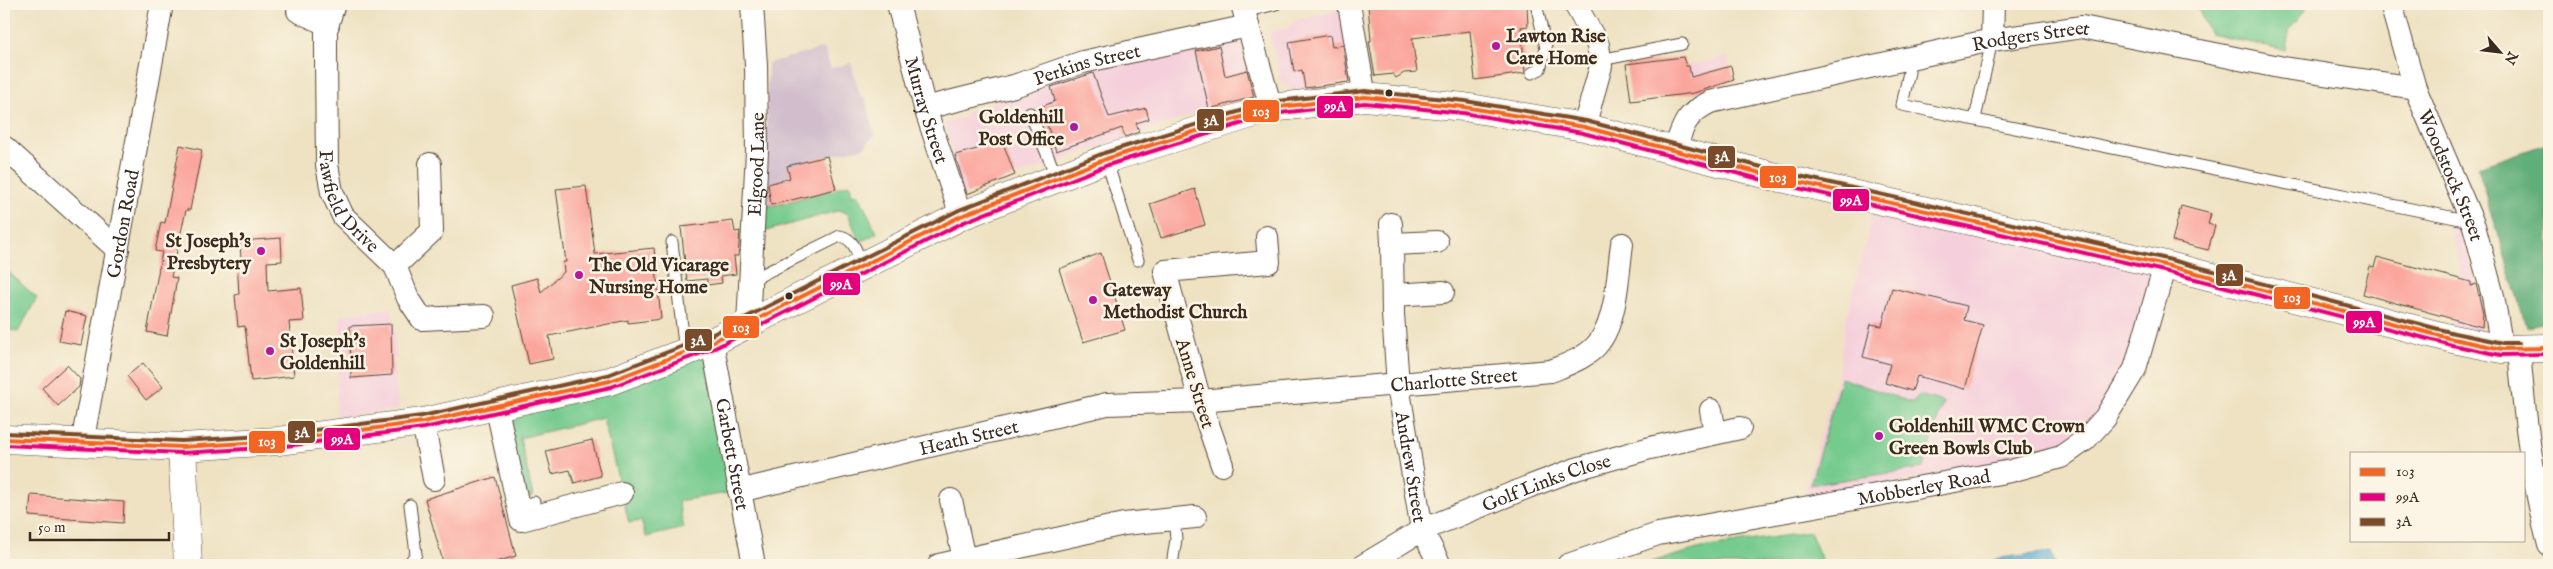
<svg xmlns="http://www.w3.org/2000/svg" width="2553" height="569" font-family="'IM FELL English',serif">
	<rect width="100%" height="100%" fill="#fcf5e5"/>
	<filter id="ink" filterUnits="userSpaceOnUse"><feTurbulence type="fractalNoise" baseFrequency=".02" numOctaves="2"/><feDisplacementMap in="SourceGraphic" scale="10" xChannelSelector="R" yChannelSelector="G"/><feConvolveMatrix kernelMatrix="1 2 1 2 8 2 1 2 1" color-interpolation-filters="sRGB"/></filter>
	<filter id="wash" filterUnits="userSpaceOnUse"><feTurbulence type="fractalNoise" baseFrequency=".0096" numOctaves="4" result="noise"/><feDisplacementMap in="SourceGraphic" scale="20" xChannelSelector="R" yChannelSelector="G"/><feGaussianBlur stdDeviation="1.12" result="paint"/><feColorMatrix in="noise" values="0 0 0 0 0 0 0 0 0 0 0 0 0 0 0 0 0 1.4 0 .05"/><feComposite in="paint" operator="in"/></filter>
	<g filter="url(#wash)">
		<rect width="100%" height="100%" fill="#eee2c2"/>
		<path fill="#f5cfdb" d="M1343,9L1352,82L1305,90L1296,91L1290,89L1281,81L1269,32L1289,28L1293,21Z
			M1240,37L1254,98L1209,109L965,194L961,193L945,122L967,117L966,112L1103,64Z
			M1728,57L1734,80L1694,91L1685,66Z
			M1873,211L2155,270L2128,369L2104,404L2068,442L2048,452L1915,479L1803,496L1838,375L1845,324Z
			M2450,226L2461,228L2483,309L2481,333L2452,325L2462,280Z
			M392,308L397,359L393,360L399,409L336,418L341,315Z"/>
		<path fill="#d1bdcc" d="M824,48L831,68L851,63L861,98H865L875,135L863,148L827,156L836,189L761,207L765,174L768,63Z"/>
		<path fill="#75ca8e" stroke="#587a56" d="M2196,4H2309L2290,29L2285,50L2210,34Z
			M850,184L852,195L858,193L877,233L855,245L860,242L848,214L840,210L759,233L761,207L781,204Z
			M4,268L37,298L18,332L4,328Z
			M713,349L739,491L678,501L684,528L646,537L641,521L629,523L603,418L520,438L533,496L517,501L497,410Z
			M1841,378L1913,403L1919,395L1943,402L1923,468L1810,485Z
			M1810,532L1824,565H1641L1701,548Z"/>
		<path fill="#60ae79" stroke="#4e6c4c" d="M2549,143V322L2526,326L2478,167Z"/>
		<path fill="#54aad1" stroke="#486a78" d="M2051,552L2056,565H1981L2000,558Z"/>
		<g id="blocks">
			<path fill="#fba69d" d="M1368,4H1409V7L1437,4H1527L1528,26L1521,27L1525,73L1475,80L1470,31L1412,38L1417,72L1404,73L1396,78L1393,74L1375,76L1369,41H1371Z
				M1330,35L1332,47L1343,45L1349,82L1305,88L1302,70L1294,72L1289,42Z
				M1219,46L1225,76L1247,70L1254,97L1209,109L1196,51Z
				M1683,57L1686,66H1689L1691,77L1731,66L1734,80L1694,93L1631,101L1626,64Z
				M1093,73L1109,117L1146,108L1149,119L1136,123L1139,132L1125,137L1122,128L1056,151L1041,107L1055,101L1051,87Z
				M1000,135L1015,175L967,194L955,155L988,146L986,140Z
				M180,145L202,150L190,210H186L171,277L177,278L167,336L147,332L162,252L155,251L161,222L165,223Z
				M827,156L836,189L771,205L768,184L790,178L787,166Z
				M586,186L595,254L654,248L661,319L628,323V320L549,336L553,359L529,364L511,285L537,278L541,292L564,272L563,262H566L556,189Z
				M1195,189L1205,225L1161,238L1150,204Z
				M2181,206L2211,214L2208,224L2215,226L2208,250L2172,241Z
				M733,221L735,232L740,231L738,256H734L736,274L721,276L722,283L707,285V279L687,281L681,227Z
				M281,238L282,261L267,262L268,291L301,288L304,321L289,322L294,376L251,381L245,326L238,327L235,295L239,294L237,261L241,260L240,241Z
				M1101,253L1125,330L1083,342L1059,269Z
				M2377,257L2471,282V286L2476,284L2483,314L2482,327L2363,294L2370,266L2374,267Z
				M1892,288L1967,306L1964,320L1983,325L1965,389L1917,376L1912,391L1885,383L1890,364L1863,357L1871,324L1882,326Z
				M65,311L87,316L81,345L59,341Z
				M391,324L392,375L351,378L350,326Z
				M143,363L163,387L146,400L127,376Z
				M67,365L80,379L79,387L58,406L42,388Z
				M592,440L601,476L574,483L570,470L552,474L546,451Z
				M495,477L516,556L486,565H444L425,499Z
				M31,495L124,502L123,523L29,516Z"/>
		</g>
	</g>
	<g filter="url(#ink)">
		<use href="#blocks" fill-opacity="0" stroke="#564637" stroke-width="1"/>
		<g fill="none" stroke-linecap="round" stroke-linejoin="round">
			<g stroke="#564637" stroke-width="13">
				<path id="service" d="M1244,12L1276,4
					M1907,59L1909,72L1902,105L2460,219L2470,217
					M1600,60L1682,44
					M1532,73L1540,69L1546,48L1537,8L1538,4
					M1030,113L1057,178
					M1975,119L1992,40
					M1106,159L1138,260
					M672,242L685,352
					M749,281L840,236C855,239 857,253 862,266
					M518,506L534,502
					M408,565L416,554L410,505
					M1172,565L1176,539L1174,519"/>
			</g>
			<g stroke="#564637" stroke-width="24">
				<g id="minor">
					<path id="s1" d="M334,4L326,29V56L327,165L332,192L343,216L395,266L408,298L422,319L484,316"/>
					<path id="s2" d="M898,4L925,108L961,216"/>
					<path d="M1242,4L1271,108"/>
					<path d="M1349,4L1365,97"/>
					<path d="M1575,4L1598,45L1601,66L1584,127"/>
					<path id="s3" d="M2391,4L2415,88L2474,226L2493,296L2502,349"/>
					<path d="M298,11L328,25"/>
					<path d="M1992,40L1993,4"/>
					<path id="s4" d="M925,108L1014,86L1083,62L1248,26"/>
					<path d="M4,147L118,250"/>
					<path id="s5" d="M1675,149C1683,125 1686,114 1710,102L1992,40L2082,27L2284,68L2415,88"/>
					<path d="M1391,224L1392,244"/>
					<path id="s6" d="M1437,242L1392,244L1393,314L1398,385L1422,530L1440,565"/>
					<path d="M395,266L432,231L430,164"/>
					<path d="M1393,295L1443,292"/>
					<path id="s7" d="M748,324L757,151L756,65L752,4"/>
					<path id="s8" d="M712,342L754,565"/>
					<path d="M2519,349C2524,415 2532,481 2549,545"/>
					<path d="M496,404L521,520L622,493"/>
					<path d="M1711,410L1715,433"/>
					<path d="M423,422L434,479"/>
					<path id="s9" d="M82,444L162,4"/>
					<path d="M1222,465L1200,401L1165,271L1269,262L1267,237"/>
					<path id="s10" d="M739,491L1107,404L1200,401L1551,371C1568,364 1589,357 1600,341C1617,318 1618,272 1622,244"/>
					<path d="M951,500L964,559"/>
					<path d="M939,565L1124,524L1195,517"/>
					<path id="s11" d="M1364,565L1422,530L1528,487L1576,469L1650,448L1740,428"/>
					<path id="s12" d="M1568,565L1658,534L2011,471L2061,457L2085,440L2105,418L2135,369L2165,265"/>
				</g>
			</g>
			<g stroke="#564637" stroke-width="29">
				<path id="tertiary" d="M182,447L188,565"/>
			</g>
			<g stroke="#564637" stroke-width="29">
				<path id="primary" d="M4,439L182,447L278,441L423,422L610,381L712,342L961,216L1106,159L1271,108L1365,97L1464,107L1584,127L1772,176L2165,265L2453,339L2502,349L2549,348"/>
			</g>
			<use href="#service" stroke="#fff" stroke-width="11"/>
			<use href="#minor" stroke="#fff" stroke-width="22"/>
			<use href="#tertiary" stroke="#fff" stroke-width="28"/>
			<use href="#primary" stroke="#fff" stroke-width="28"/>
			<g stroke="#fcf5e5" stroke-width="8">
				<path id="bus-1" d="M4,439L182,447L278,441L423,422L610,381L712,342L961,216L1106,159L1271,108L1365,97L1464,107L1584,127L1772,176L2165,265L2453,339L2502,349L2549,348"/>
			</g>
			<g stroke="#fcf5e5" stroke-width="8">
				<path id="bus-2" d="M4,445L182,453L278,447L424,428L611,387L715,348L964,222L1108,165L1272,114L1365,103L1463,113L1583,133L1771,182L2164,271L2452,345L2501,355L2549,354"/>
			</g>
			<g stroke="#fcf5e5" stroke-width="8">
				<path id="bus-3" d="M4,433L182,441L277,435L422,416L608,375L709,336L959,210L1104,153L1270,102L1365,91L1465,101L1586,121L1773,170L2167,259L2454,333L2503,343H2519"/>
			</g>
			<use href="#bus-1" stroke="#f26522" stroke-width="4"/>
			<use href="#bus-2" stroke="#e5007d" stroke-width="4"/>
			<use href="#bus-3" stroke="#7a4b2a" stroke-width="4"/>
		</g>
	</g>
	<g fill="#b5179e" stroke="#fcf5e5" stroke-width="2">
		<circle cx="1496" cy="46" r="5"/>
		<circle cx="1074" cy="127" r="5"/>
		<circle cx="261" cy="251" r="5"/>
		<circle cx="579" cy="275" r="5"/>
		<circle cx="1093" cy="300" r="5"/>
		<circle cx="270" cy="351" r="5"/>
		<circle cx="1879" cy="436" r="5"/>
	</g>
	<g fill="#3b2a1e" stroke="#fcf5e5" stroke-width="2">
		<circle cx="1389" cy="93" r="4.5"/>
		<circle cx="789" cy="296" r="4.5"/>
	</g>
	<g text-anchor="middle" stroke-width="5" stroke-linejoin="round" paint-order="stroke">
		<g font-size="19" font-weight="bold" fill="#3b2a1e" stroke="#fcf5e5" text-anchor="start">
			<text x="1506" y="42">Lawton Rise<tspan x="1506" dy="22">Care Home</tspan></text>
			<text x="1064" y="123" text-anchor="end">Goldenhill<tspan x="1064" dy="22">Post Office</tspan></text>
			<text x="251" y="247" text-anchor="end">St Joseph's<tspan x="251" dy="22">Presbytery</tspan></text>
			<text x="589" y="271">The Old Vicarage<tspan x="589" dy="22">Nursing Home</tspan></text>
			<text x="1103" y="296">Gateway<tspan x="1103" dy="22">Methodist Church</tspan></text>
			<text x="280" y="347">St Joseph's<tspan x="280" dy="22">Goldenhill</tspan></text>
			<text x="1889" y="432">Goldenhill WMC Crown<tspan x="1889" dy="22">Green Bowls Club</tspan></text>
		</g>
		<g font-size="19" fill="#3b2a1e" stroke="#fcf5e5">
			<text dy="7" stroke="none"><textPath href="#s5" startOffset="389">Rodgers Street</textPath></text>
			<text dy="7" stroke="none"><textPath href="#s4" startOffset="168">Perkins Street</textPath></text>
			<text dy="7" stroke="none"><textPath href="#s2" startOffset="110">Murray Street</textPath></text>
			<text dy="7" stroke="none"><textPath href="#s7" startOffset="160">Elgood Lane</textPath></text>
			<text dy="7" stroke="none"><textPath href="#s3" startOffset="182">Woodstock Street</textPath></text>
			<text dy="7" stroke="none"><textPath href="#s1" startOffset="205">Fawfield Drive</textPath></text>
			<text dy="7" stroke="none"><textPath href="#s9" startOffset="224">Gordon Road</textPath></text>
			<text dy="7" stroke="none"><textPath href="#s10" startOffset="726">Charlotte Street</textPath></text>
			<text transform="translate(1196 383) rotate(73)" y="7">Anne Street</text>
			<text dy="7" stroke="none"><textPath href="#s10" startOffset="236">Heath Street</textPath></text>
			<text dy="7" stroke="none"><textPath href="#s8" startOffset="114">Garbett Street</textPath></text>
			<text dy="7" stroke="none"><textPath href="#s6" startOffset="269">Andrew Street</textPath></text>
			<text dy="7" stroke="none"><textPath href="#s11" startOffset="201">Golf Links Close</textPath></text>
			<text dy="7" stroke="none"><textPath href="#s12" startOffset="365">Mobberley Road</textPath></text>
		</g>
	</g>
	<g stroke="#fcf5e5" stroke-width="2">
		<rect x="1316" y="95" width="38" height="24" rx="5" fill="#e5007d"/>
		<rect x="1242" y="99" width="38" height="24" rx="5" fill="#f26522"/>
		<rect x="1196" y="108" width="29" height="24" rx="5" fill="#7a4b2a"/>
		<rect x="1707" y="145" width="29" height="24" rx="5" fill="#7a4b2a"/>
		<rect x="1759" y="165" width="38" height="24" rx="5" fill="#f26522"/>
		<rect x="1832" y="188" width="38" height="24" rx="5" fill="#e5007d"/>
		<rect x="2215" y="263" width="29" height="24" rx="5" fill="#7a4b2a"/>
		<rect x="822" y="272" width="39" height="24" rx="5" fill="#e5007d"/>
		<rect x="2273" y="286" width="38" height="24" rx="5" fill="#f26522"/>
		<rect x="2345" y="310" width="38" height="24" rx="5" fill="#e5007d"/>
		<rect x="722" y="315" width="38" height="24" rx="5" fill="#f26522"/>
		<rect x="684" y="328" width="29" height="24" rx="5" fill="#7a4b2a"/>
		<rect x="287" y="420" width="29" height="24" rx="5" fill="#7a4b2a"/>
		<rect x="323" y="427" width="38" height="24" rx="5" fill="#e5007d"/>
		<rect x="248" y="430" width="38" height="24" rx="5" fill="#f26522"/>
	</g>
	<g font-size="14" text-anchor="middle" font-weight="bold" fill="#fff">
		<text x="1335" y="111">99A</text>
		<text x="1261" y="116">103</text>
		<text x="1211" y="125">3A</text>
		<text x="1722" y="161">3A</text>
		<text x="1778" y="182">103</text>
		<text x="1851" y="205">99A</text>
		<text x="2229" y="280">3A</text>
		<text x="841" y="289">99A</text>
		<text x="2292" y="302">103</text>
		<text x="2364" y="327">99A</text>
		<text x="741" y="332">103</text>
		<text x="698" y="345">3A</text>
		<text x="302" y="437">3A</text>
		<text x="342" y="444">99A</text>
		<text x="267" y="446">103</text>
	</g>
	<rect width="2553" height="569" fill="none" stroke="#fcf5e5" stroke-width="20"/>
	<rect x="2350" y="452" width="175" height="90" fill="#fcf5e5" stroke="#afa495"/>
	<rect x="2360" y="468" width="25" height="8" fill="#f26522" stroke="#afa495"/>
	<text x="2396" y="476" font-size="15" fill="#3b2a1e">103</text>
	<rect x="2360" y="493" width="25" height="8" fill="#e5007d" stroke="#afa495"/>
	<text x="2396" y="502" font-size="15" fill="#3b2a1e">99A</text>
	<rect x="2360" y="518" width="25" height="8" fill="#7a4b2a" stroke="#afa495"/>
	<text x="2396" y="526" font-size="15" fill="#3b2a1e">3A</text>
	<g transform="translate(2500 52) rotate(118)" stroke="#fcf5e5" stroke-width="4" paint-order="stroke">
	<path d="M0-4L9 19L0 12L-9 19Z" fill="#3b2a1e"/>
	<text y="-8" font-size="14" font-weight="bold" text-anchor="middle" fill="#3b2a1e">N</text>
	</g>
	<path d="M30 532v8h139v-8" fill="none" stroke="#3b2a1e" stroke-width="2.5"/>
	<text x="38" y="532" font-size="15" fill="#3b2a1e" stroke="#fcf5e5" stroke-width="4" paint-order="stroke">50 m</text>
</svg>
